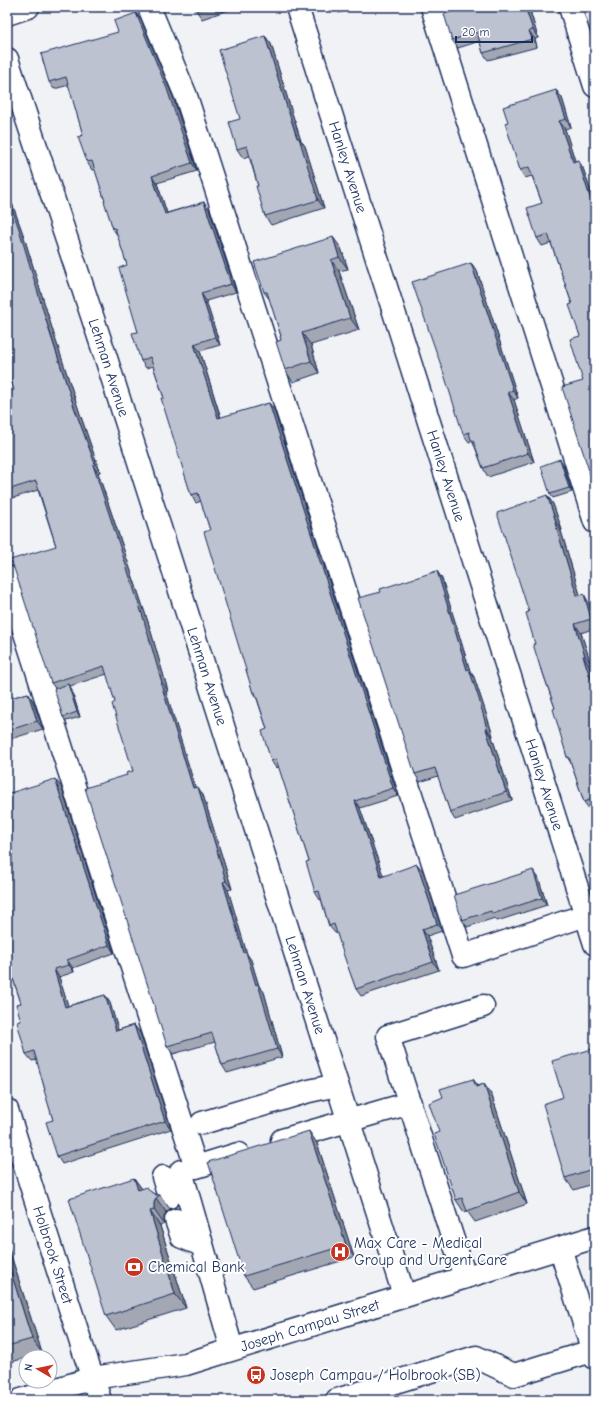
<svg xmlns="http://www.w3.org/2000/svg" width="602" height="1407" font-family="'Comic Neue',sans-serif">
	<rect width="100%" height="100%" fill="#f1f2f5"/>
	<filter id="ink" filterUnits="userSpaceOnUse"><feTurbulence type="fractalNoise" baseFrequency=".025" numOctaves="2"/><feDisplacementMap in="SourceGraphic" scale="8" xChannelSelector="R" yChannelSelector="G"/><feConvolveMatrix kernelMatrix="1 2 1 2 8 2 1 2 1" color-interpolation-filters="sRGB"/></filter>
	<g filter="url(#ink)">
		<g fill="none" stroke-linecap="round" stroke-linejoin="round">
			<g stroke="#1b2f5e" stroke-width="25">
				<g id="minor">
					<path d="M149,7L186,96L463,956L586,915"/>
					<path id="s1" d="M297,7L595,944"/>
					<path d="M432,7L595,522"/>
					<path d="M570,7L595,86"/>
					<path d="M7,14L28,7"/>
					<path id="s2" d="M7,59L105,355L404,1295"/>
					<path d="M7,577L196,1167L238,1154"/>
					<path id="s3" d="M7,1110L81,1343L100,1400"/>
					<path d="M202,1123L309,1091L337,1085"/>
					<path d="M282,1140L410,1103"/>
					<path d="M181,1171L232,1349"/>
					<path d="M163,1177L169,1197"/>
					<path d="M176,1220L182,1237L202,1245"/>
					<path d="M560,1248L595,1358"/>
					<path d="M465,1277L388,1036L483,1006"/>
					<path id="s4" d="M21,1400L93,1378L186,1364L595,1237"/>
					<path d="M337,1400L476,1357L514,1375L595,1350"/>
				</g>
			</g>
			<use href="#minor" stroke="#fff" stroke-width="22"/>
		</g>
		<path fill="#a2a7b3" stroke="#1b2f5e" d="M195,7H237L202,19L196,10Z
			M335,7H357L339,13Z
			M529,7L538,38L535,39L537,47L488,60L483,53L480,41L458,48L452,40Z
			M136,13L141,20L173,97L197,171L157,183L167,213L204,202L209,209L236,292L206,301L220,345L200,351L221,418L269,403L274,410L398,796L360,808L383,876L423,871L442,931L427,936L439,970L361,996L356,989L337,933H335L329,926L321,899L320,900L315,892L309,861L279,767L276,768L271,761L267,729L257,699L253,693L210,530L201,501L196,503L191,495L164,398L153,366L146,368L141,361L138,332L127,265L118,236L113,229L105,201L95,169L92,170L87,162L83,135L69,85L54,89L49,82L118,32Z
			M265,36L271,44L292,113L301,141L305,146L324,208L271,225L265,216L258,186L249,156L243,158L237,149Z
			M556,90L562,98L571,127L565,129L575,161L578,160L583,168L595,204V483L591,477L580,336L572,304L551,243L542,246L537,238L542,203L532,176L525,178L520,170L508,122Z
			M11,202L13,206L24,237L55,338L80,414L100,472L98,473L149,625L168,691L166,692L195,787L203,795L232,889L228,890L243,941L247,954L251,960L259,986L264,992L282,1057L227,1073L222,1065L215,1042L173,1054L167,1046L127,775L133,771L115,702L107,674L70,686L71,688L80,717L66,721L63,717L55,688L51,683L56,546L38,490L7,500V392L14,390Z
			M341,248L348,269L339,271L359,330L311,345L319,373L293,382L285,370L281,340V336L270,300L264,292Z
			M471,263L477,271L518,398L514,400L534,462L488,477L483,468L475,447L472,441L469,442L463,434Z
			M563,464L572,492L553,498L550,494Z
			M547,495L553,504L562,530L561,531L580,595L589,603L595,621V628L581,633L591,664L589,665L595,683V808L590,810L584,802L571,763L567,757L555,708L543,673L541,670L529,612Z
			M437,571L442,579L470,671L474,677L484,707L493,736L492,737L512,800L455,820L450,812L438,776L420,782L415,774L381,592Z
			M28,693L33,701L43,729L7,740V699Z
			M61,786L114,953L73,968L74,972L59,977L68,1006L105,995L110,1003L118,1030L134,1025L140,1033L171,1129L62,1164L57,1156L53,1120L37,1060L32,1061L26,1054L21,1021V1003L7,960V791L8,793Z
			M538,877L547,905L497,921L495,918L467,927L462,920Z
			M595,1053V1183L574,1190L565,1178L563,1097Z
			M484,1084L492,1096L527,1204L475,1222L467,1211L464,1212L456,1200L439,1132L478,1086Z
			M317,1143L354,1257L253,1288L244,1276Z
			M134,1178L142,1189L151,1192L156,1195H160L170,1209L166,1212L164,1217V1224L160,1226L186,1308L116,1330L106,1316Z
			M7,1243L42,1353L26,1357V1358L7,1363Z"/>
		<path fill="#848892" stroke="#1b2f5e" d="M525,7H529L538,38L533,30Z
			M136,13L141,20L173,97L197,171L192,163Z
			M529,31L535,39L537,47L532,39Z
			M265,36L271,44L292,113L301,141L305,146L324,208L318,200L286,104Z
			M556,90L562,98L571,127L566,119Z
			M559,121L565,129L578,170L573,162Z
			M578,160L583,168L595,204V213Z
			M152,176L157,183L170,222L165,214Z
			M7,190L11,202L13,206L24,237L55,338L80,414L100,472L95,464L74,407L7,198Z
			M204,202L209,209L236,292L231,284Z
			M333,237L341,248L348,269L339,257Z
			M331,260L339,271L359,330L350,318Z
			M471,263L477,271L518,398L513,390Z
			M201,293L206,301L220,345L215,337Z
			M302,333L311,345L319,373L311,361Z
			M194,344L200,351L223,426L218,418Z
			M508,392L514,400L534,462L528,453Z
			M269,403L274,410L398,796L393,788Z
			M560,459L563,464L572,492L569,488Z
			M93,465L98,473L149,625L168,691L162,683Z
			M547,495L553,504L562,530L556,522Z
			M555,523L561,531L583,605L577,596Z
			M437,571L442,579L470,671L474,677L484,707L493,736L487,729L467,670Z
			M584,594L589,603L595,621V624L591,619Z
			M575,624L581,633L591,664L585,656Z
			M583,656L589,665L595,683V692Z
			M68,684L71,688L80,717L77,712Z
			M161,684L166,692L198,796L193,788Z
			M28,693L33,701L43,729L37,721Z
			M486,729L492,737L512,800L506,792Z
			M55,779L61,786L114,953L109,945Z
			M198,787L203,795L232,889L226,881Z
			M355,801L360,808L386,884L381,877Z
			M417,864L423,871L442,931L437,924Z
			M533,870L538,877L547,905L542,898Z
			M223,882L228,890L247,954L251,960L259,986L264,992L282,1057L277,1049L256,985L244,953Z
			M422,929L427,936L439,970L433,962Z
			M67,960L73,968L74,972L69,965Z
			M54,969L59,977L71,1015L65,1007Z
			M105,995L110,1003L121,1039L116,1031Z
			M134,1025L140,1033L171,1129L165,1121Z
			M592,1049L595,1053V1059Z
			M473,1079L482,1091L476,1087Z
			M484,1084L492,1096L527,1204L519,1192Z
			M309,1131L317,1143L354,1257L346,1245Z
			M134,1178L144,1192L138,1190Z
			M156,1198L166,1212L164,1217V1224L154,1210V1203Z
			M150,1211L160,1226L186,1308L175,1294Z
			M7,1243L42,1353L32,1339L7,1260Z"/>
		<path fill="#bcc2d0" stroke="#1b2f5e" d="M195,7H206L196,10Z
			M468,7H525L533,30L529,31L532,39L483,53L477,32L452,40L444,14Z
			M136,13L167,89L192,163L152,176L165,214L204,202L231,284L201,293L215,337L194,344L218,418L269,403L393,788L355,801L381,877L417,864L437,924L422,929L433,962L356,989L344,956L334,924L329,926L319,891L315,892L306,862L309,861L276,759L271,761L262,731L267,729L255,692L253,693L204,532L210,530L198,493L191,495L161,398H164L150,357L141,361L132,333L138,332L119,268L127,265L115,228L113,229L104,201H105L92,161L87,162L78,137L83,135L66,77L49,82L41,54L118,32L114,21Z
			M265,36L286,104L297,138H299L318,200L265,216L256,186H258L247,146L237,149L229,122L240,119L219,50Z
			M556,90L566,119L559,121L573,162L578,160L595,213V476L591,477L562,387L583,381L570,339L580,336L569,305L572,304L548,234L537,238L527,208L542,203L529,167L520,170L505,123L508,122L503,107Z
			M7,198H8L19,229L49,330L74,407L95,464L93,465L143,617L162,683L161,684L193,788L198,787L226,881L223,882L238,933L244,953L246,952L256,985L258,984L277,1049L222,1065L212,1033L167,1046L85,788L127,775L126,773L133,771L112,704L115,702L104,666L51,683L13,565L10,560L56,546L36,481L7,490V392L14,390L7,367Z
			M333,237L339,257L331,260L350,318L302,333L311,361L285,370L276,342L281,340L280,336H281L267,292H264L254,262Z
			M471,263L513,390L508,392L528,453L483,468L473,440H471L469,432L463,434L444,374L412,282Z
			M560,459L569,488L550,494L541,466Z
			M547,495L556,522L555,523L577,596L584,594L591,619L575,624L585,656H583L595,692V798L584,802L569,757H567L553,709L555,708L542,670H541L533,644H535L526,613L529,612L497,513Z
			M437,571L467,670L469,669L479,699L487,729H486L506,792L450,812L435,768L415,774L358,598L381,592L380,589Z
			M68,684L77,712L63,717L54,689Z
			M28,693L37,721L7,731V699Z
			M55,779L109,945L67,960L69,965L54,969L65,1007L105,995L116,1031L134,1025L165,1121L57,1156L46,1122L53,1120L44,1090H45L34,1051L26,1054L17,1022L21,1021L16,1004L21,1003L7,960V794Z
			M593,841H595V848Z
			M533,870L542,898L492,914L491,911L462,920L454,895Z
			M592,1049L595,1059V1168L565,1178L543,1104L563,1097L552,1061Z
			M473,1079L476,1087L484,1084L519,1192L467,1211L462,1198L456,1200L434,1134L439,1132L429,1103L443,1097L440,1089Z
			M309,1131L346,1245L244,1276L208,1162Z
			M134,1178L138,1190L147,1187L151,1192L156,1195H160L156,1198L154,1203V1210L150,1211L175,1294L106,1316L69,1199Z
			M7,1260L32,1339L7,1346Z"/>
	</g>
	<defs>
		<g id="hospital-disc" transform="scale(1)"><circle r="9.5" fill="#c8321e" stroke="#fff"/><path d="M-5-5h3v3.5h4V-5h3V5h-3V1.5h-4V5h-3Z" fill="#fff"/></g>
		<g id="bank-disc" transform="scale(1)"><circle r="9.5" fill="#c8321e" stroke="#fff"/><path d="M-6-4H6V4H-6ZM0-2.3a2.3 2.3 0 1 0 0 4.6a2.3 2.3 0 1 0 0-4.6Z" fill="#fff"/></g>
		<g id="bus-disc" transform="scale(1)"><circle r="9.5" fill="#c8321e" stroke="#fff"/><path d="M-5-6H5V4H4V6H2V4H-2V6H-4V4H-5ZM-3.5-4V0h7V-4ZM-3.5 1.2v1.5H-2V1.2ZM2 1.2v1.5H3.5V1.2Z" fill="#fff"/></g>
	</defs>
	<g fill-rule="evenodd">
		<use href="#hospital-disc" x="340" y="1252"/>
		<use href="#bank-disc" x="134" y="1267"/>
		<use href="#bus-disc" x="256" y="1375"/>
	</g>
	<g text-anchor="middle" stroke-width="4" stroke-linejoin="round" paint-order="stroke">
		<g font-size="15" fill="#1b2f5e" stroke="#fff">
			<text dy="5" stroke="none"><textPath href="#s1" startOffset="168">Hanley Avenue</textPath></text>
			<text dy="5" stroke="none"><textPath href="#s2" startOffset="325">Lehman Avenue</textPath></text>
			<text dy="5" stroke="none"><textPath href="#s1" startOffset="492">Hanley Avenue</textPath></text>
			<text dy="5" stroke="none"><textPath href="#s2" startOffset="649">Lehman Avenue</textPath></text>
			<text dy="5" stroke="none"><textPath href="#s1" startOffset="816">Hanley Avenue</textPath></text>
			<text dy="5" stroke="none"><textPath href="#s2" startOffset="973">Lehman Avenue</textPath></text>
			<text dy="5" stroke="none"><textPath href="#s3" startOffset="152">Holbrook Street</textPath></text>
			<text dy="5" stroke="none"><textPath href="#s4" startOffset="299">Joseph Campau Street</textPath></text>
		</g>
		<g font-size="15" fill="#1b2f5e" stroke="#fff" text-anchor="start">
			<text x="354" y="1248">Max Care - Medical<tspan x="354" dy="17">Group and Urgent Care</tspan></text>
			<text x="148" y="1272">Chemical Bank</text>
			<text x="270" y="1380">Joseph Campau / Holbrook (SB)</text>
		</g>
	</g>
	<rect width="602" height="1407" fill="none" stroke="#fff" stroke-width="24"/>
	<rect x="12" y="12" width="578" height="1383" fill="none" stroke="#1b2f5e" stroke-width="1.5" filter="url(#ink)"/>
	<g transform="translate(38 1369) rotate(279)"><circle r="19" fill="#ffffff" stroke="#a4acbf"/>
	<path d="M0-3L7 15L0 10L-7 15Z" fill="#c8321e"/>
	<text y="-6" font-size="11" font-weight="bold" text-anchor="middle" fill="#1b2f5e">N</text>
	</g>
	<path d="M456 36v6h76v-6" fill="none" stroke="#1b2f5e" stroke-width="2"/>
	<text x="462" y="36" font-size="12" fill="#1b2f5e" stroke="#ffffff" stroke-width="3" paint-order="stroke">20 m</text>
</svg>
